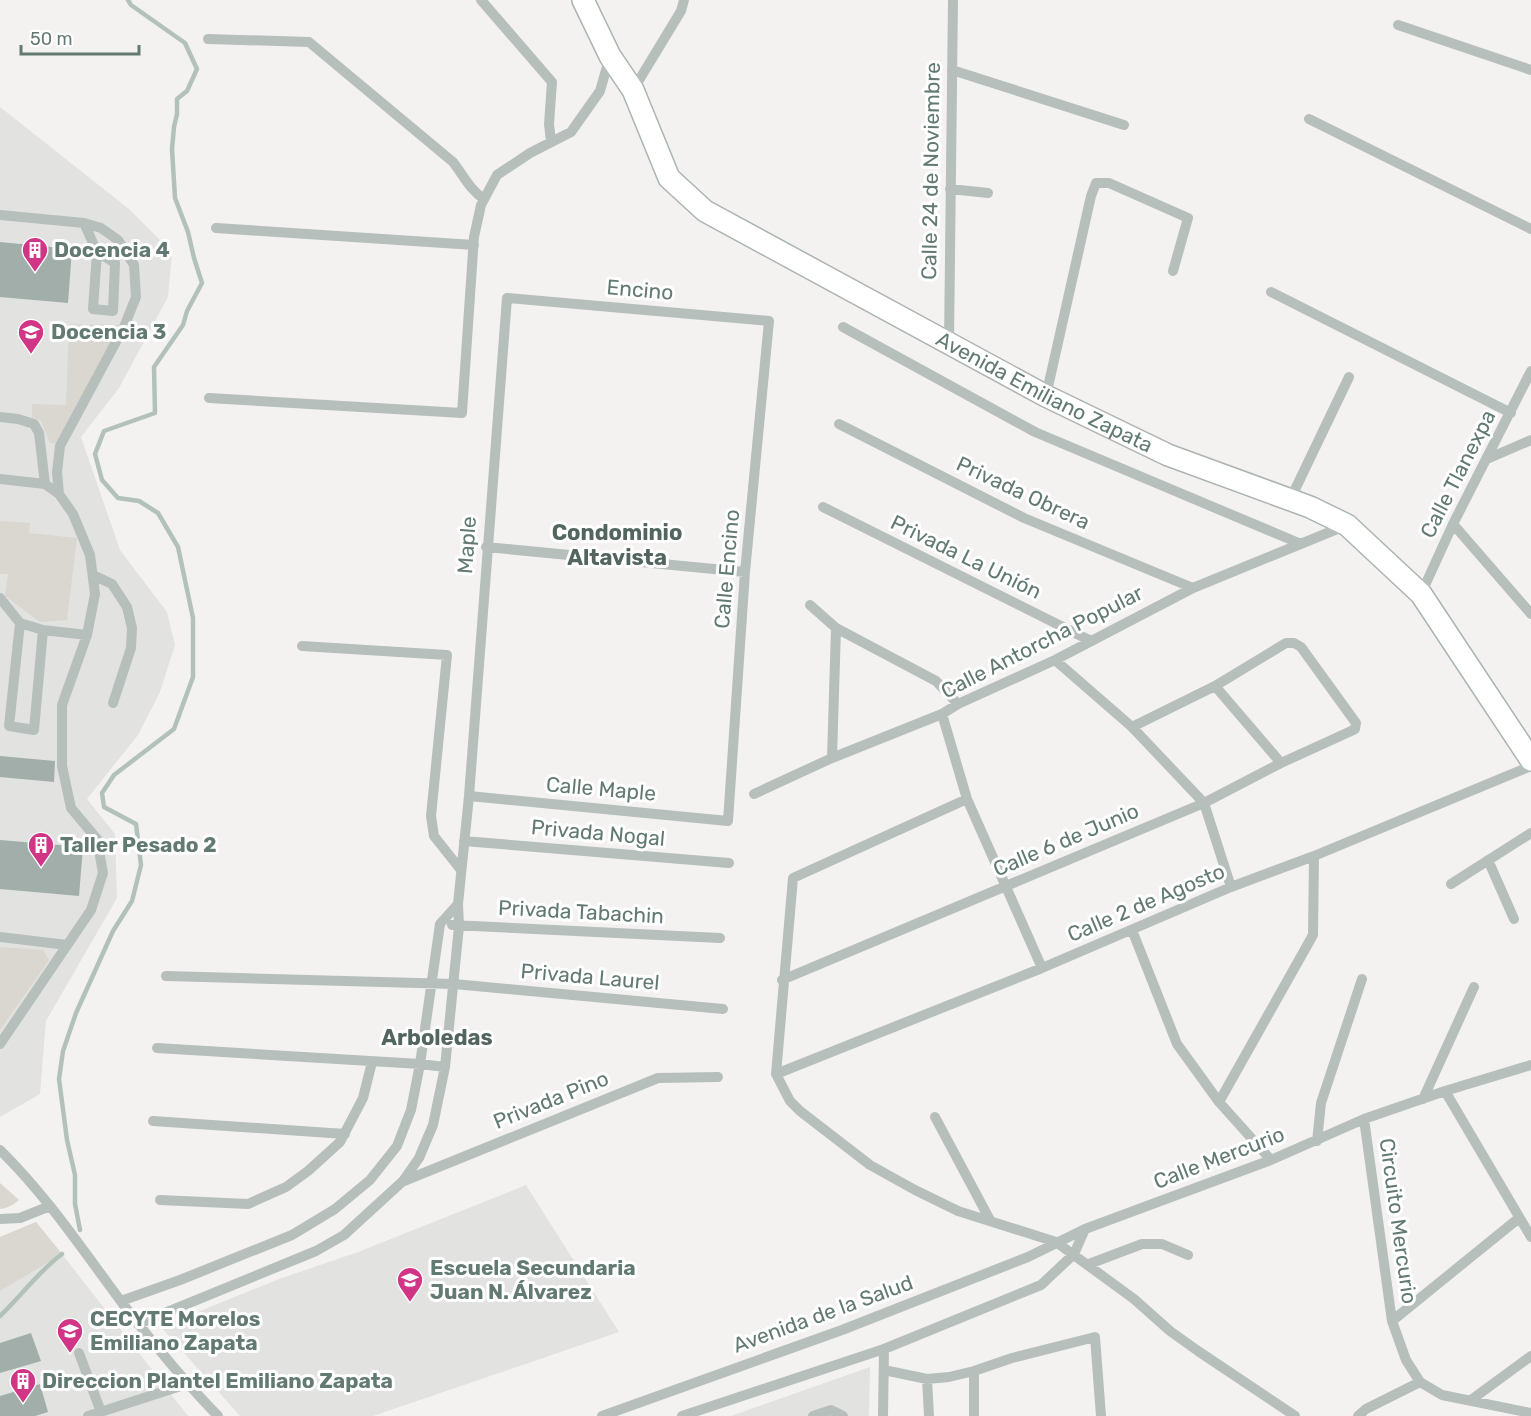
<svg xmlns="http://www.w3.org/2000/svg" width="1531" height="1416" font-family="Rubik,sans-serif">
	<rect width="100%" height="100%" fill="#f4f2f1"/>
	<path fill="#e2e2e1" d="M0,107L129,209L172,252L168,297L119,388L81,437L120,550L167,612L175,645L160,692L138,735L87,799L115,834L117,898L46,1021L40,1094L0,1117Z
		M526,1185L619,1332L373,1416H240L161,1327L279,1279L358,1252Z
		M36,1222L62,1254L188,1416H0V1237Z
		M870,1367L869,1416H731Z"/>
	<path fill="#d9d7d0" d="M69,324L123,325L58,444L50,443L41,421L32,417V404L66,405Z
		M0,521L30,523L29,533L77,538L67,620L40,622L5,596L8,574H0Z
		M0,947L43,950L49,960L0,1030Z
		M0,1183L19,1200C13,1205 8,1208 0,1209Z
		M36,1222L62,1254L0,1291V1237Z"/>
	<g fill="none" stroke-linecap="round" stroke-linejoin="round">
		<path stroke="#b2c2ba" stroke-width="4.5" d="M80,1230L75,1204V1175L67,1140L59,1079L63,1051L76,1013L113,931L132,901L141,865L136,824L104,807L102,793L114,775L174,729L193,677V618L178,547L158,513L139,501L118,498L102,480L95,454L104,431L155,413L154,367L183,325L187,311L202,283L194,258L188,232L175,198L172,149L174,127L177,114V99L187,91L197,69L185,43L131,5L128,0
			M0,1316C21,1296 39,1271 62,1254"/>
	</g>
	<path fill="#a1aea9" d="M0,242L72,249L68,303L0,297Z
		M0,756L55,761L54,782L0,777Z
		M0,840L83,847L79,896L0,889Z
		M31,1333L41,1361L0,1373V1343Z
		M40,1384L48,1412L35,1416H0V1396Z"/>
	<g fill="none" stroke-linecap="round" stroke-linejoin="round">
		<g stroke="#abb4b1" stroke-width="24">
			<g id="major">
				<path id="s1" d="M583,0L610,56L633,90L669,178L705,211L1046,396L1168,455L1310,507L1347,525L1421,594L1531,760"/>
			</g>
		</g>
		<path stroke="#b7bfbc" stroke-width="10" d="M481,0L552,82L549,124L551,142
			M1398,25L1531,70
			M208,39L309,42L453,162C463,175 470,190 484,199
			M952,70L1124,125
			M633,90L681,11L684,0
			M1309,119L1531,229
			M950,189L988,193
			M0,215L84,223L101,228L118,240L134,265L136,297L124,327L60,446L57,472L59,494
			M84,223L97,252L93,309L113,311L115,263L97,252
			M216,228L474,245
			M1271,292L1511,413
			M843,327L1035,432L1301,544
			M949,342L953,0
			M1046,396L1091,196L1096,183H1109L1188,218L1173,271
			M209,398L462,413L474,237L481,205L497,175L530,153L571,132L600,91L610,56
			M0,417L18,419L34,424L39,433L45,484
			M839,424L1024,518L1193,588
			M1487,459L1531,440
			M0,479L45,484L59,494L73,514L90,555L95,594L87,635L62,705V766L71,808L97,839L103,873L91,910L0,1044
			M1290,500L1349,377
			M823,507L1091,641
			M1453,524L1531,614
			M486,547L745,572
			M93,575L112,584L127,607L132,628L131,648L113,703
			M1421,594L1453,524L1531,371
			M0,598L20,623L43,630L87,635
			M810,605L836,628L936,681L958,704
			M20,623L9,726L34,730L43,630
			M302,646L447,655L431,816L434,836L461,870
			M1055,660L1132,727L1204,803L1231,887
			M1215,686L1281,763
			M942,714L967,799L1042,968
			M832,758L836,628
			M754,794L832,758L942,714L958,704L1055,660L1193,588L1347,525
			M967,799L793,878L776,1074L790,1101L800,1111L870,1165L915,1190L958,1211L1056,1242L1134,1299L1170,1331L1198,1351L1295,1416
			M464,841L729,863
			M1488,860L1514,919
			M1451,884L1531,833
			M452,925L720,938
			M1132,930L1177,1044L1219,1102L1271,1160
			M0,937L67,945
			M166,976L454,984L723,1009
			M782,980L1204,803L1281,763L1349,732L1355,729L1356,723L1301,647L1294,643H1286L1215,686L1132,727
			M157,1048L420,1064L445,1067
			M776,1074L1042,968L1231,887L1314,856L1531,766
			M1445,1091L1531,1237
			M1423,1099L1474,987
			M1219,1102L1313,935L1314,856
			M935,1117L990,1220
			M1364,1119L1392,1321L1406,1360L1420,1382L1442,1395L1531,1413
			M153,1121L345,1134
			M1317,1141L1321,1103L1362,979
			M0,1150C46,1195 82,1249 120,1300C151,1341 183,1380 218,1416
			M404,1181L658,1078L718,1077
			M160,1200L248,1204L286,1187L308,1171L340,1142L363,1098L372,1062
			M0,1219L20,1218L50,1206
			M1089,1264L1142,1244H1162L1188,1255
			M121,1301L180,1280L292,1235L335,1209L370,1180L397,1146L411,1110L420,1064L440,924L458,904
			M1392,1321L1519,1218
			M138,1324L316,1251L344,1235L403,1181L419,1158L433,1125L445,1067L459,926L458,904L469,796L507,298L769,321L745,572L728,821L469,796
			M79,1353L101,1412
			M884,1370L927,1379L949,1377L974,1371L1012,1358L1095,1337L1101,1416
			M974,1371V1416
			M927,1379L929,1416
			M1471,1400L1531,1356
			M88,1416L187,1384
			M602,1416L842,1330L1028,1257L1085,1229L1271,1160L1364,1119L1445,1091L1531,1065
			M682,1416L884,1349L1041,1285L1074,1254L1085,1229
			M813,1416L831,1410L843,1416
			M883,1416L884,1349
			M1358,1416L1366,1409L1420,1382"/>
		<use href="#major" stroke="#fff" stroke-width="21"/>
	</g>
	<defs>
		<g id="building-pin" transform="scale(1.35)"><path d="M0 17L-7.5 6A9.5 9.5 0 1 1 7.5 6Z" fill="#d03586" stroke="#fff"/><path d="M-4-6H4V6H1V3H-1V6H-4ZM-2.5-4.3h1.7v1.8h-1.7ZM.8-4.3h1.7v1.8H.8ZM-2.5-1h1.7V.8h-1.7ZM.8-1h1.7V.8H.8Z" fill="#fff"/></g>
		<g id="university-pin" transform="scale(1.35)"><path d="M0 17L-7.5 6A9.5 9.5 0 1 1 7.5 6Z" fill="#d03586" stroke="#fff"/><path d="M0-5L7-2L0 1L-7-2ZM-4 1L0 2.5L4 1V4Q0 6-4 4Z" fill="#fff"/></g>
		<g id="school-pin" transform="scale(1.35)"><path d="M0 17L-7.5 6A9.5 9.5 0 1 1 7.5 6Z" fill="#d03586" stroke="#fff"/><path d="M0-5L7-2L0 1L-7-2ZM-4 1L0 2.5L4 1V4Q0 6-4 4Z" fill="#fff"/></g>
	</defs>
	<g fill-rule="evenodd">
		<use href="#building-pin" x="35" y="250"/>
		<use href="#university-pin" x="31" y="332"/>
		<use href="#building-pin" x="41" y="845"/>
		<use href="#school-pin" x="410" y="1280"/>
		<use href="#school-pin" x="70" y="1331"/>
		<use href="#building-pin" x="23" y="1381"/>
	</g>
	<g text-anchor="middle" stroke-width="6" stroke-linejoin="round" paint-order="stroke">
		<g font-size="21" fill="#627a72" stroke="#fff">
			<text transform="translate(931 171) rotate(-89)" y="7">Calle 24 de Noviembre</text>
			<text transform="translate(640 290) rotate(5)" y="7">Encino</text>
			<text dy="7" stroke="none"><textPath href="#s1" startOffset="632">Avenida Emiliano Zapata</textPath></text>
			<text transform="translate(1458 474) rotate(-63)" y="7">Calle Tlanexpa</text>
			<text transform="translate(1023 493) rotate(25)" y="7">Privada Obrera</text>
			<text transform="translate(467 545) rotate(-86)" y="7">Maple</text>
			<text transform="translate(966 557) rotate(26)" y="7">Privada La Unión</text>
			<text transform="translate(727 569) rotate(-85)" y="7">Calle Encino</text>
			<text transform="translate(1042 642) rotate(-27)" y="7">Calle Antorcha Popular</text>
			<text transform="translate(601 789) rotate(5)" y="7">Calle Maple</text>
			<text transform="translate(598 833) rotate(5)" y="7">Privada Nogal</text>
			<text transform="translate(1066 840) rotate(-23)" y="7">Calle 6 de Junio</text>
			<text transform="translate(1146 903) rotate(-23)" y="7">Calle 2 de Agosto</text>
			<text transform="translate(581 912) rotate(3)" y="7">Privada Tabachin</text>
			<text transform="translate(590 977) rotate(5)" y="7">Privada Laurel</text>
			<text transform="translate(551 1100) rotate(-22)" y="7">Privada Pino</text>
			<text transform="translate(1219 1158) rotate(-21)" y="7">Calle Mercurio</text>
			<text transform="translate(1398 1221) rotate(82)" y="7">Circuito Mercurio</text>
			<text transform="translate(823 1314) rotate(-20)" y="7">Avenida de la Salud</text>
		</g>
		<g font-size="21" font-weight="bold" fill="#627a72" stroke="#fff" text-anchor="start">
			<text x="54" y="257">Docencia 4</text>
			<text x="51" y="339">Docencia 3</text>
			<text x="60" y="852">Taller Pesado 2</text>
			<text x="430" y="1275">Escuela Secundaria<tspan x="430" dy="24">Juan N. Álvarez</tspan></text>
			<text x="90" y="1326">CECYTE Morelos<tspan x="90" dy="24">Emiliano Zapata</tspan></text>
			<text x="42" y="1388">Direccion Plantel Emiliano Zapata</text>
		</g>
		<g font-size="22" font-weight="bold" fill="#53655f" stroke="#fff">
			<text x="617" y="540">Condominio<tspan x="617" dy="25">Altavista</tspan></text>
			<text x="437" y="1045">Arboledas</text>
		</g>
	</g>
	<path d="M21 45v9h118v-9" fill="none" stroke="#627a72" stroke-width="3"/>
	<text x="30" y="45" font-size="18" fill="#627a72" stroke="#ffffff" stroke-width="4.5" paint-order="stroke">50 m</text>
</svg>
